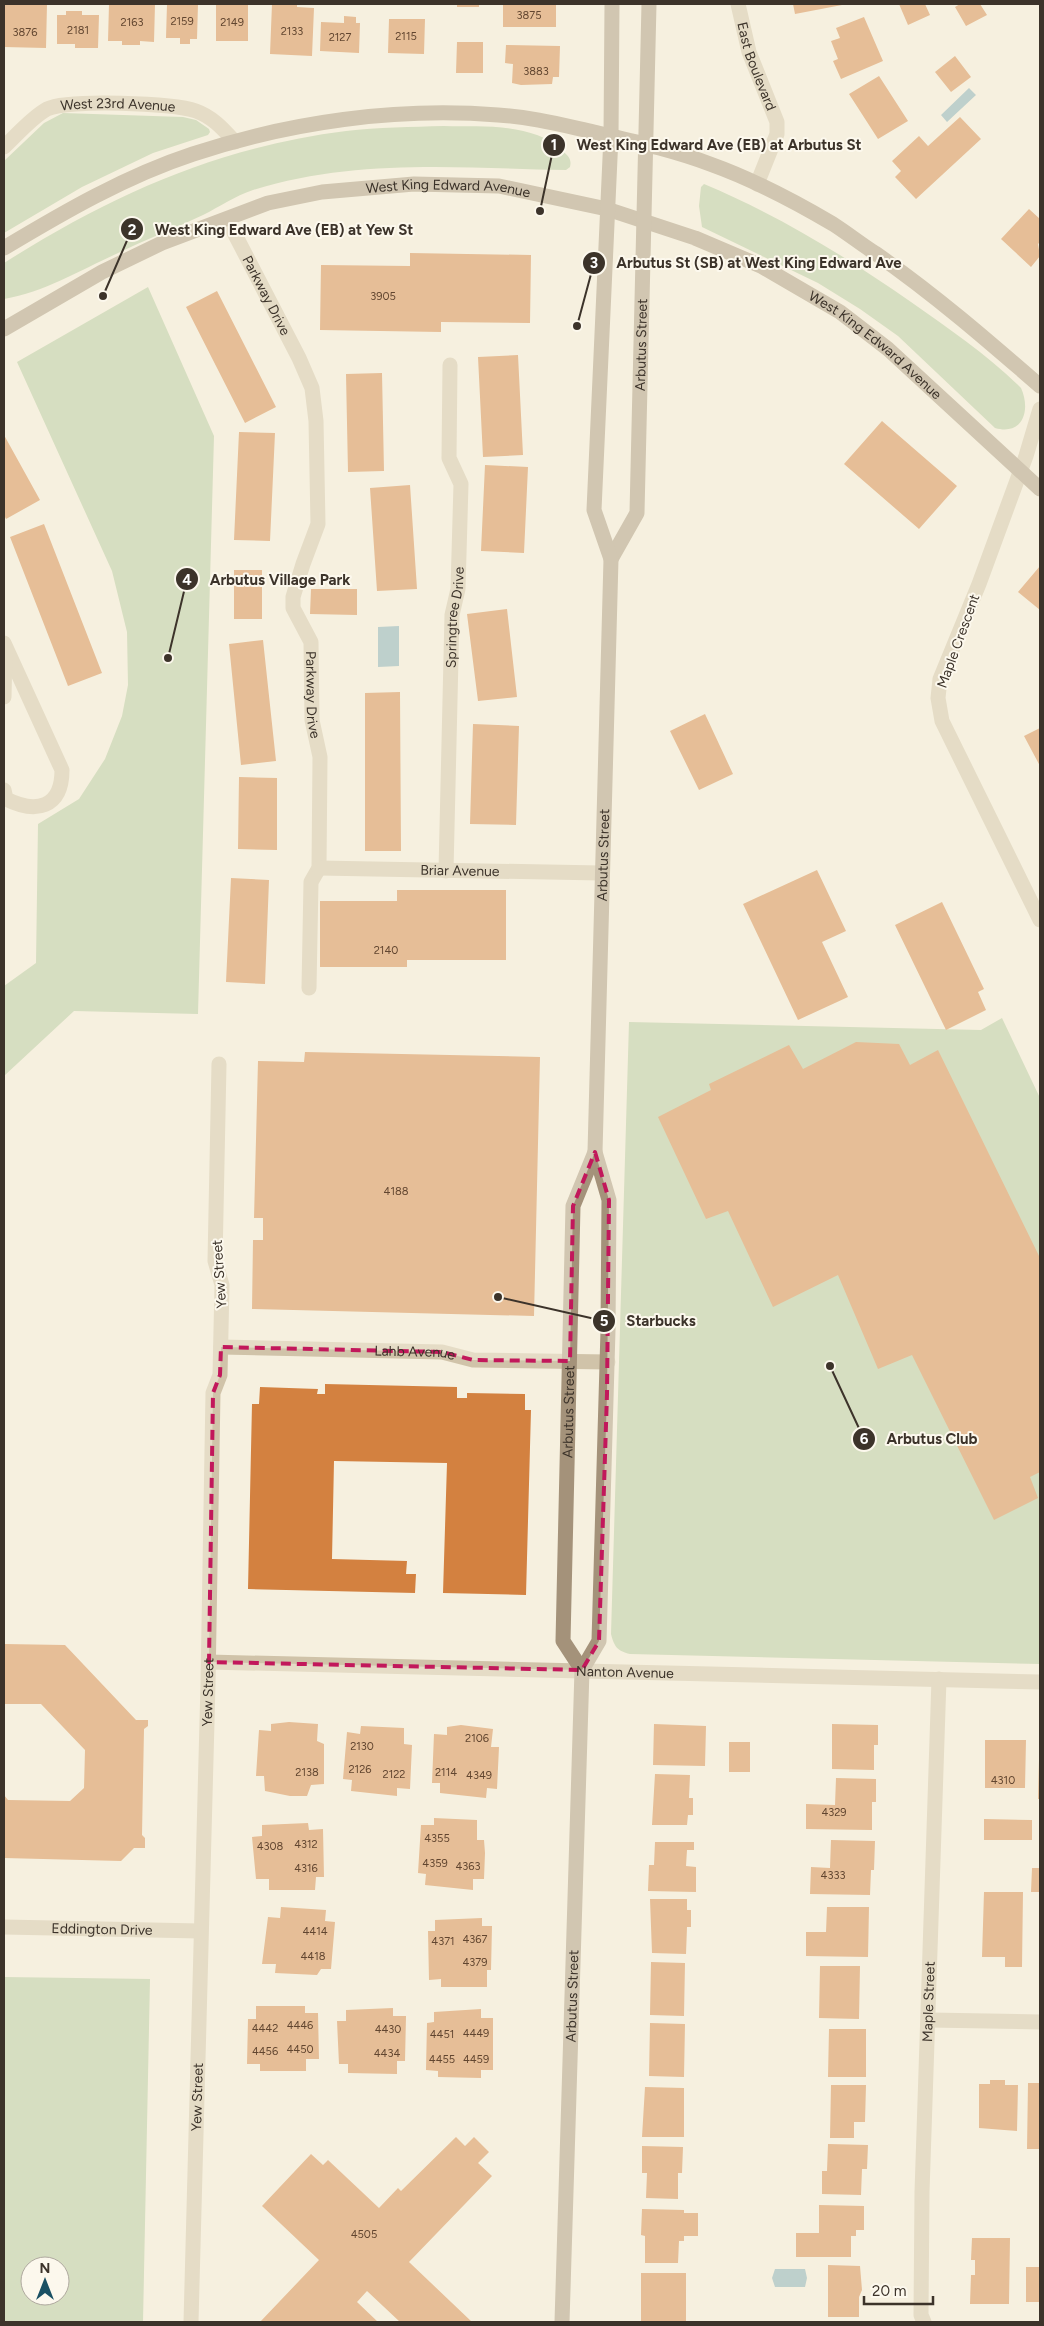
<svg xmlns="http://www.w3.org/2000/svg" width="1044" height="2326" font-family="Figtree,sans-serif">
	<rect width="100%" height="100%" fill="#f6f0df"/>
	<path fill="#b0c79d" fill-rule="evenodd" d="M63,113L183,117L196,120L209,129L210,132L208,135L153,153L82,187L4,233V161L44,123Z
		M444,126C482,127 533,122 563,151C568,156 572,159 570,167L566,170C462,168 355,158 253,190C235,196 219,207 203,215C174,229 144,240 116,254C79,271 44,292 4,299V263C111,195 218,147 346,131C378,127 412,127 444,126Z
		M704,184C778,215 845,256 911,302C949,329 988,355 1021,388C1031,410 1023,436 995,428L898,336L860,309L818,283L702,227L699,206L701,187Z
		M148,287L214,436L198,1014L74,1011L4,1076V986L36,963L38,824L79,799L105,759L122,716L128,685L127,632L112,571L17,362Z
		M1002,1018L1040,1098V1664L630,1654C617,1651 614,1646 611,1634L629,1022L981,1030Z
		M4,1977L150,1979L143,2322H4ZM30,2266H60V2296H30Z"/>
	<path fill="#7ba8b6" d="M969,88L976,95L947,122L941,115Z
		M399,626V666L378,667V627Z
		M775,2269H805L807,2278L805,2287H775L772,2278Z"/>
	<path fill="#d38140" d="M4,4H47L46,48L4,47Z
		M109,4H155L154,42L140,41V45H122V41H108Z
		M167,4H198L197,39H190V44H180V38H166Z
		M216,4H248V41H216Z
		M272,4H297V7L314,8L312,56L270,54Z
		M457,4H479V7H457Z
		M503,4H556V27H503Z
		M793,4H842V5L795,14Z
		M899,4H925L930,15L908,25Z
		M960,4H980L987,15L966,26L955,7Z
		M66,11H82V15H99L98,48H75V44H57V15H66Z
		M344,16L356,17V23H360L359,53L320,51L321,22L344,23Z
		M864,17L883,61L841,79L833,61L838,59L831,41L840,38L836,28Z
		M389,19H425L424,54L388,53Z
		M457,42H483V73H456Z
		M506,45L560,46L559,77H553L552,84L521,85L512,83L513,64L505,63Z
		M955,56L971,77L951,92L935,72Z
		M879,76L908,121L878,139L849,94Z
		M960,117L981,139L916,199L895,177L901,171L892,161L919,136L928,146Z
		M1029,209L1040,219V242L1038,244L1040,256L1031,267L1001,239Z
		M410,253L531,255L530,323L441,322V332L320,330L321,265L410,266Z
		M217,291L276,407L245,423L186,307Z
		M518,355L523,455L483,457L478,357Z
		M382,373L384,471L348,472L346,374Z
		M882,421L957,486L919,529L844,464Z
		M239,432L275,433L270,541L234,540Z
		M4,435L40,500L6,519L4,515Z
		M485,465L528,467L524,553L481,551Z
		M410,485L417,589L377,591L370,488Z
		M44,524L102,673L68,686L10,537Z
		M1040,566V610L1018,592Z
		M234,570H262V619H234Z
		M311,589H357V615L310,614Z
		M507,609L517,697L478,701L467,614Z
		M263,640L276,761L241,765L229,644Z
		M400,692L401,851H365V693Z
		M705,714L733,774L699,790L670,731Z
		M473,724L519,726L516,825L470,824Z
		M1040,728V766L1024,736Z
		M239,777L277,778V850L238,849Z
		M817,870L846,931L822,942L848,997L798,1020L743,904Z
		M231,878L269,880L265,984L226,982Z
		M397,890H506V960H407V967H320V901H397Z
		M942,902L984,989L978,992L986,1010L946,1030L895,925Z
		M856,1042L899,1044L910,1065L938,1050L1040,1258V1472L1030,1477L1038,1498L994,1520L912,1355L878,1369L838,1275L773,1307L728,1211L706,1219L658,1117L711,1090L709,1084L789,1045L803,1069Z
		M305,1052L540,1057L534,1316L252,1309L253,1240H263V1218H254L258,1061L304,1062Z
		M325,1384L457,1387V1398H467V1393L525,1394V1410H531L526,1595L443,1593L447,1463L334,1461L332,1559L407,1561L406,1574H416L415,1593L248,1589L252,1404H259L260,1387L318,1389L317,1394H325Z
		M4,1644L65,1645L136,1720H148V1726L144,1729L142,1835L145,1838V1848H134L121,1861L4,1858V1795L8,1800L70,1801L84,1788L85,1750L41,1704H4Z
		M289,1722L318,1724L317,1741L324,1744V1784L311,1785L307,1796H290L265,1791L264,1776H256L259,1730L271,1731V1724Z
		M654,1724L706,1726L705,1766L653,1765Z
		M832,1724L878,1725V1745H874V1770L832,1769Z
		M461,1725L493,1729L491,1747H499L497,1789L487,1788L486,1798L440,1793V1783H432L434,1734L447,1735V1727Z
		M361,1726L404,1728V1744L412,1745L410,1789L397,1788V1796L351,1791L352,1780L343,1779L347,1732L360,1734Z
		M985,1740H1026L1025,1788H985Z
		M729,1742H750V1772H729Z
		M1039,1760H1040V1799H1038Z
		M655,1774L690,1775L689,1798H693V1815H688L687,1825H652Z
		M836,1778L876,1779V1802H872V1830L806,1829V1804L835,1805Z
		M434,1818L477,1820V1840H484L485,1853L484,1879H473V1890L425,1885L426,1874L418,1873L421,1825H434Z
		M984,1819L1032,1820V1840H984Z
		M308,1823L309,1830L323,1829L324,1877H316L315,1890H269V1879H256L252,1837L262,1836V1825Z
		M831,1840L875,1841L874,1870H871L870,1895L810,1894L811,1867L830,1868Z
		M655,1842H694V1850H687L686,1866L696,1867V1892L648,1891L649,1865H654Z
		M1032,1868H1040V1892H1031Z
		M984,1892H1023L1022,1967H1005V1957H982Z
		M650,1899H687V1910H691V1927H687L686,1954L652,1953Z
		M281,1907L326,1910L325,1921L335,1922L331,1969H321L317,1975L275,1973L276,1964H262L268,1917L280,1918Z
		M827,1907H869L868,1957L806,1956V1932H826Z
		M482,1918V1926H492L491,1970H487V1987H441V1979L429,1980L428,1931H435V1920Z
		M651,1962L685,1963L684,2016L650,2015Z
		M820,1966H860L859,2019L819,2018Z
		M256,2006H305V2013H318L319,2059H306V2071H260V2064H247L248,2019H256Z
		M393,2008V2016H406L405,2061H397V2074L348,2073V2064H339L337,2021H346V2010Z
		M481,2009V2018H493V2070H481V2078L438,2077V2071L426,2070L427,2023L434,2022V2012Z
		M650,2023L685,2024L684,2077L649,2076Z
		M829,2029H866V2077H828Z
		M990,2080H1005V2085H1018L1017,2131L979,2128V2084H990Z
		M1028,2083H1040V2149H1027Z
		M831,2085H866L865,2122H854V2138H830Z
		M645,2087L684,2088V2137H642Z
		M456,2137L465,2146L474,2137L489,2152L478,2163L492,2176L409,2262L472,2322H400L367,2291L357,2302L378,2322H260L319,2260L262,2206L311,2154L323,2165L328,2160L379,2208L398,2188L401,2191Z
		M828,2144L868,2145L867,2169H862L861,2195L822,2194V2171H827Z
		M642,2146L683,2147L682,2173H678V2199L646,2198L647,2173H642Z
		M819,2205L864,2206V2230H856V2236H851V2257H796V2233H819Z
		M642,2209L684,2210V2213H698V2236H684V2241H679L678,2263H645V2236L641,2235Z
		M972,2238H1010L1009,2304H970L971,2275H975V2260H971Z
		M828,2265L860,2266L862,2290L859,2297V2317H828Z
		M1026,2267H1040V2302H1026Z
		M641,2273H686V2322H641Z"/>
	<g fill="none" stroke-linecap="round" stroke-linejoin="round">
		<g stroke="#d0c3a9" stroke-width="15">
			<path id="s1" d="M738,4L749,52L777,122V134L757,184"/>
			<path id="s2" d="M4,147C17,135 31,118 47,109C68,99 173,103 196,111C213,117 224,130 235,142"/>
			<path id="s3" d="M227,219L299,358L312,388L316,421L318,524L303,564L293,597V608L311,642L312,720L320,757L319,868L311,882L309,988"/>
			<path d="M1040,409L1026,456L979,584L940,679L938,698L942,721L1040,920"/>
			<path d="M4,643L62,770C62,808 36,814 6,799L4,790"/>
			<path d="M4,697L5,650"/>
			<path id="s4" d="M319,868L601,873"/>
			<path id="s5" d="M446,871L452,615L458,589L461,484L449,458L450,365"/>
			<path id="s6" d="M221,1347L442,1352L473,1360L608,1362"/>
			<path id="s7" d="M209,1662L1040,1682"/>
			<path id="s8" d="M4,1927L200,1931"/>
			<path d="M929,2020L1040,2022"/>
			<path id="s9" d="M191,2322L208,1684L213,1393L220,1375L222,1285L215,1261L219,1064"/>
			<path id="s10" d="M924,2322L921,2315L922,2192L939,1679"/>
		</g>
		<g stroke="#a4927a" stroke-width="15">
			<path d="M4,248C64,212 126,176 193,154C290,122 396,107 498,115C531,117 562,125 594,132C632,141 673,150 710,164C752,179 794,201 833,224C847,233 861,244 875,253C934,294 987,340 1040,386"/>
			<path id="s11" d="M4,329L102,272L162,243L268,203L322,192L414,184L499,186L607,209L695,238L761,266L840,312L888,349L1040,489"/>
			<path id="s12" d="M611,559L637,513L649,4"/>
			<path id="s13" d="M582,1670L563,1641L573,1206L595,1152"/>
			<path id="s14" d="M562,2322L582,1670L599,1641L608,1330L609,1200L595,1152L611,559L594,510L611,136L612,4"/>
		</g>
	</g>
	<path d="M0 0H1044V2326H0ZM595,1152L609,1200L607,1394L599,1641L582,1670L209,1662L213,1393L220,1375L221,1347L442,1352L473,1360L570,1361L573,1206Z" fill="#f6f0df" fill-opacity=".55" fill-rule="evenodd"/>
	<path fill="none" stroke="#c2185b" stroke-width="4" stroke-dasharray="10 6" stroke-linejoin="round" d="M595,1152L609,1200L607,1394L599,1641L582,1670L209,1662L213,1393L220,1375L221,1347L442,1352L473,1360L570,1361L573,1206Z"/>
	<g text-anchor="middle" stroke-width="4" stroke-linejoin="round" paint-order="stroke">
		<g font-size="11" fill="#624630">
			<text x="529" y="19">3875</text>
			<text x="182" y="25">2159</text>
			<text x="132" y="26">2163</text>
			<text x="232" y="26">2149</text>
			<text x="78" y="34">2181</text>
			<text x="292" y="35">2133</text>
			<text x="25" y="36">3876</text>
			<text x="406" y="40">2115</text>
			<text x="340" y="41">2127</text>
			<text x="536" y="75">3883</text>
			<text x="383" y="300">3905</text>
			<text x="386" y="954">2140</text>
			<text x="396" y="1195">4188</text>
			<text x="477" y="1742">2106</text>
			<text x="362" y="1750">2130</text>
			<text x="360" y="1773">2126</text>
			<text x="307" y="1776">2138</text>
			<text x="446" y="1776">2114</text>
			<text x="394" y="1778">2122</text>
			<text x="479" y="1779">4349</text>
			<text x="1003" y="1784">4310</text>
			<text x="834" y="1816">4329</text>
			<text x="437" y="1842">4355</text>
			<text x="306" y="1848">4312</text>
			<text x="270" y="1850">4308</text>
			<text x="435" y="1867">4359</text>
			<text x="468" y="1870">4363</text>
			<text x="306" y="1872">4316</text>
			<text x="833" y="1879">4333</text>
			<text x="315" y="1935">4414</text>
			<text x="475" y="1943">4367</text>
			<text x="443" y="1945">4371</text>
			<text x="313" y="1960">4418</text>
			<text x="475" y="1966">4379</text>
			<text x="300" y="2029">4446</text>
			<text x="265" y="2032">4442</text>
			<text x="388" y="2033">4430</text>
			<text x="476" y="2037">4449</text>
			<text x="442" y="2038">4451</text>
			<text x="300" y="2053">4450</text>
			<text x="265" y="2055">4456</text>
			<text x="387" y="2057">4434</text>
			<text x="442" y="2063">4455</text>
			<text x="476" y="2063">4459</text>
			<text x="364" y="2238">4505</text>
		</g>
		<g font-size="14" fill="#3c332a" stroke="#fcf8ed">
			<text dy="5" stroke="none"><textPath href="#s1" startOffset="65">East Boulevard</textPath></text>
			<text dy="5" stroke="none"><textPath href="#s2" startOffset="129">West 23rd Avenue</textPath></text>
			<text dy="5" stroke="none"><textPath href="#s11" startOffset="475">West King Edward Avenue</textPath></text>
			<text dy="5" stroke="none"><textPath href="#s3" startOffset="86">Parkway Drive</textPath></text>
			<text dy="5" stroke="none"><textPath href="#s12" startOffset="221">Arbutus Street</textPath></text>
			<text dy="5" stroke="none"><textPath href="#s11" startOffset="940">West King Edward Avenue</textPath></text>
			<text dy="5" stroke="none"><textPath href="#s5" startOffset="254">Springtree Drive</textPath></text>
			<text transform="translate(958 641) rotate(-70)" y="5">Maple Crescent</text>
			<text dy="5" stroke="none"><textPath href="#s3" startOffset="505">Parkway Drive</textPath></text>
			<text dy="5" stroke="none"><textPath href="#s14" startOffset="1474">Arbutus Street</textPath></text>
			<text dy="5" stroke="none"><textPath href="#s4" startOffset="141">Briar Avenue</textPath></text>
			<text transform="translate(219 1274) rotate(-94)" y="5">Yew Street</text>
			<text dy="5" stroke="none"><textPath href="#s6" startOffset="194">Lahb Avenue</textPath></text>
			<text dy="5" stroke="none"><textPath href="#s13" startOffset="264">Arbutus Street</textPath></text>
			<text dy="5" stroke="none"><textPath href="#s7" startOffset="416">Nanton Avenue</textPath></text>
			<text dy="5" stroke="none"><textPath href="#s9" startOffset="630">Yew Street</textPath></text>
			<text dy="5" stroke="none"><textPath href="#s8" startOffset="98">Eddington Drive</textPath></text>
			<text dy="5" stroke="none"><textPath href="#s14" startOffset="326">Arbutus Street</textPath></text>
			<text dy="5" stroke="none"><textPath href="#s10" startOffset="321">Maple Street</textPath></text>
			<text dy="5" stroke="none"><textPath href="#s9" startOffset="225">Yew Street</textPath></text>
		</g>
	</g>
	<path fill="none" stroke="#3c332a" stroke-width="2" d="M540 211L554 145M103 296L132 229M577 326L594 263M168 658L187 579M498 1297L604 1321M830 1366L864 1439"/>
	<g fill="#3c332a" stroke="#fcf8ed" stroke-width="2">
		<circle cx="540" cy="211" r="5"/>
		<circle cx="103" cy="296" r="5"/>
		<circle cx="577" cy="326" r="5"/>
		<circle cx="168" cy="658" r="5"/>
		<circle cx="498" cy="1297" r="5"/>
		<circle cx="830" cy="1366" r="5"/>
		<circle cx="554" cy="145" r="12"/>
		<circle cx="132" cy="229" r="12"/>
		<circle cx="594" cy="263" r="12"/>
		<circle cx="187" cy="579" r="12"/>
		<circle cx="604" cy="1321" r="12"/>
		<circle cx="864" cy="1439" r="12"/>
	</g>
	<g font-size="15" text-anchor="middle" font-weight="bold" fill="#fff">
		<text x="554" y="150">1</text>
		<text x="132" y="235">2</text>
		<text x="594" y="268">3</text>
		<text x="187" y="585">4</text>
		<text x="604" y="1326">5</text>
		<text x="864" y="1444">6</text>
	</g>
	<g font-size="15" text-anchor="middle" font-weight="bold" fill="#3c332a" stroke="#fcf8ed" stroke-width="4" stroke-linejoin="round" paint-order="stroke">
		<text x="719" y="150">West King Edward Ave (EB) at Arbutus St</text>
		<text x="284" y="235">West King Edward Ave (EB) at Yew St</text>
		<text x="759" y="268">Arbutus St (SB) at West King Edward Ave</text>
		<text x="280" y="585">Arbutus Village Park</text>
		<text x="661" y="1326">Starbucks</text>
		<text x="932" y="1444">Arbutus Club</text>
	</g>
	<rect width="1044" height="2326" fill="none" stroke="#3c332a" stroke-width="10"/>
	<g transform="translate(45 2281)"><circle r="24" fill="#fcf8ed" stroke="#afa99f"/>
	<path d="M0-4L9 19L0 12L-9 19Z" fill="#1a5063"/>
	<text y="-8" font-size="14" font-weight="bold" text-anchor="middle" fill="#3c332a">N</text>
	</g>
	<path d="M864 2296v8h69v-8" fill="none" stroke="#3c332a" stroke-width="2.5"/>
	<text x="872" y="2296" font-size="15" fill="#3c332a" stroke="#fcf8ed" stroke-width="4" paint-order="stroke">20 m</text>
</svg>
